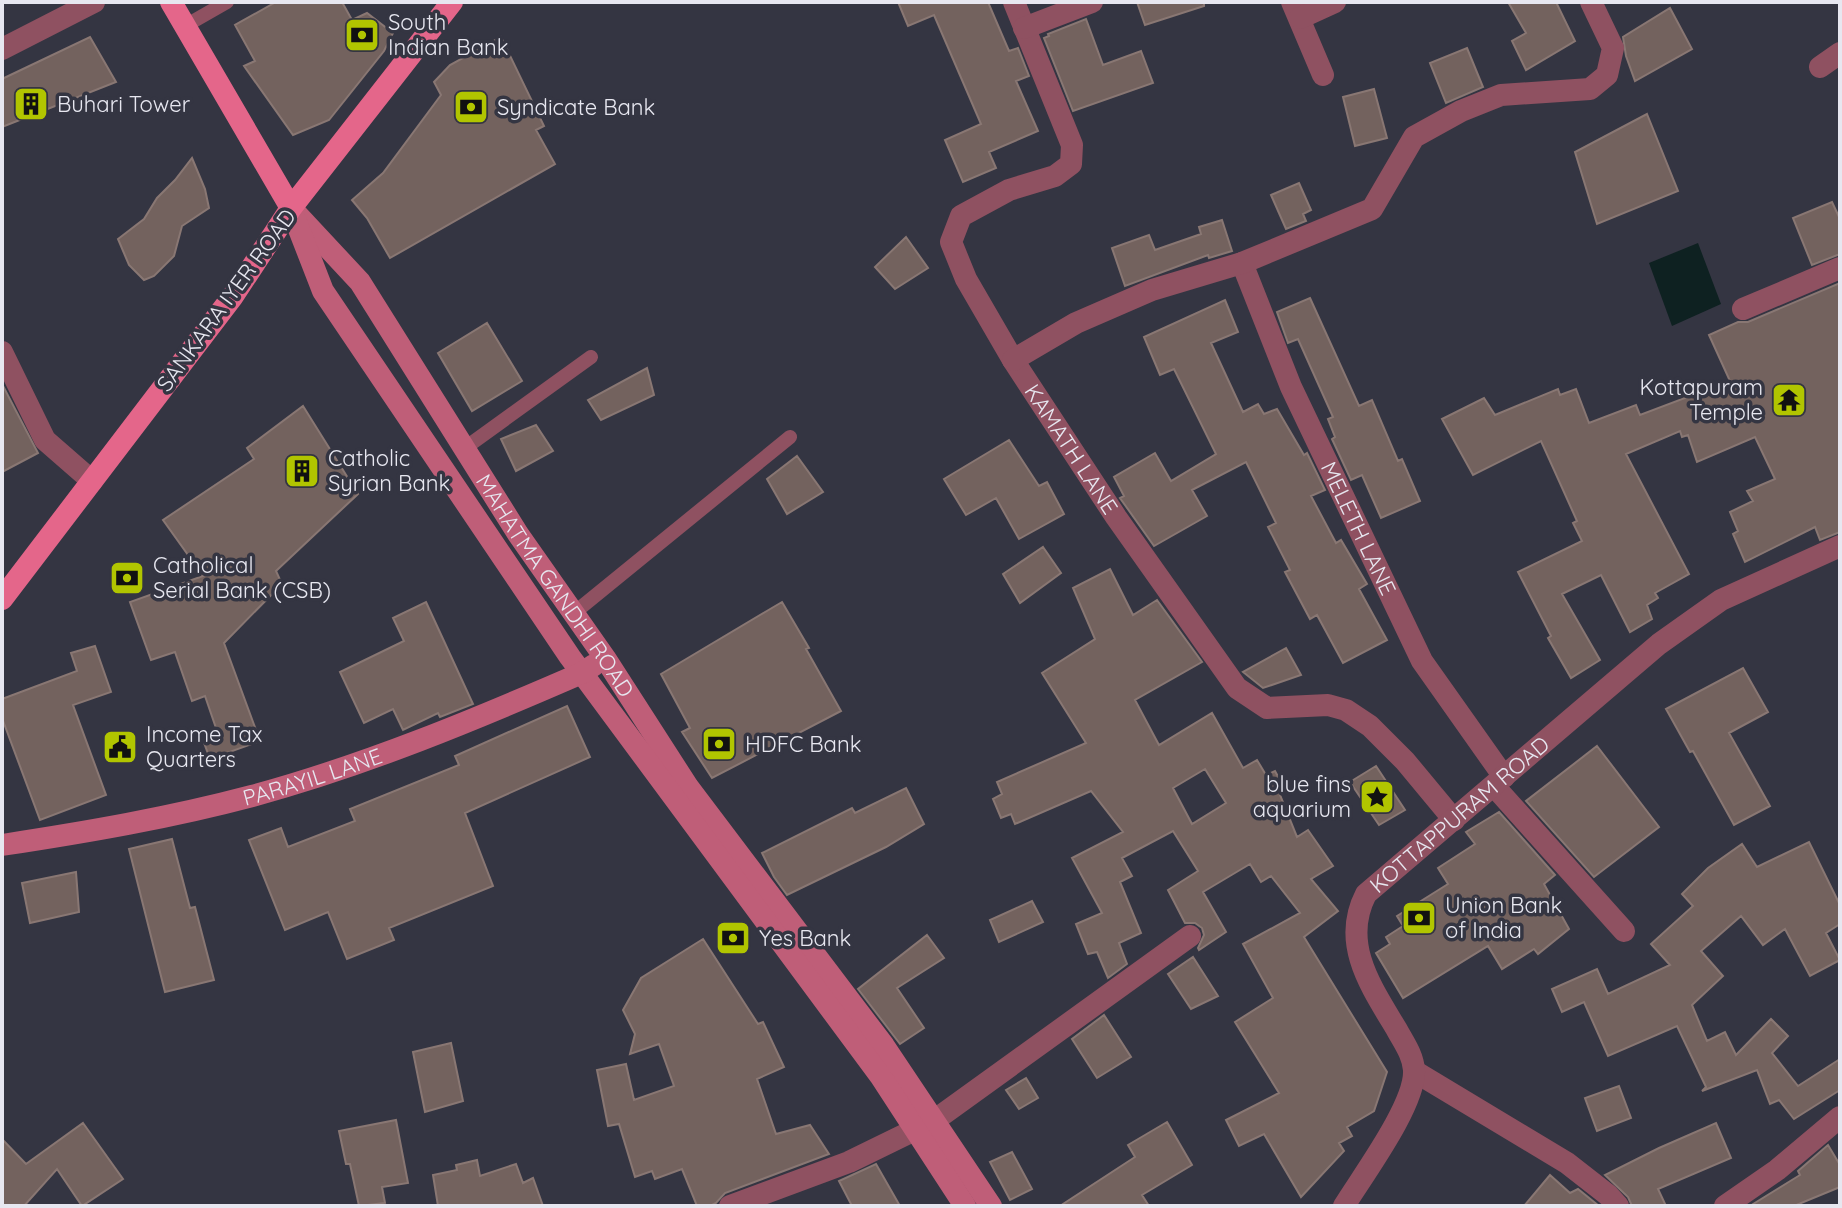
<svg xmlns="http://www.w3.org/2000/svg" width="1842" height="1208" font-family="Quicksand,sans-serif">
	<rect width="100%" height="100%" fill="#343542"/>
	<path fill="#0e2121" d="M1698,243L1721,304L1672,326L1649,263Z"/>
	<path fill="#73625e" stroke="#897773" stroke-width="2" fill-rule="evenodd" d="M276,2H342L352,20L367,13L393,33L384,51L329,120L293,135L244,66L255,61L235,25Z
		M898,2H988L1009,51L1018,48L1029,76L1016,81L1038,131L989,152L996,168L963,182L945,140L981,124L934,15L908,26Z
		M1137,2H1204V6L1145,25Z
		M1508,2H1556L1575,41L1526,70L1512,41L1526,33Z
		M1670,8L1692,49L1635,81L1626,56L1623,37Z
		M1086,19L1103,65L1141,51L1153,83L1073,111L1044,38L1049,36L1048,34Z
		M90,37L116,82L2,127V79Z
		M501,37L544,126L536,130L555,164L390,258L367,218L352,200L383,173L441,95L434,82L450,65Z
		M1467,48L1483,87L1446,103L1430,63Z
		M1374,89L1387,138L1355,146L1343,97Z
		M1647,114L1678,191L1597,224L1575,152Z
		M192,158L205,189L209,208L182,226L174,256L154,276L144,280L129,265L118,239L144,219L157,198L175,180Z
		M1299,183L1311,210L1303,214L1306,221L1286,229L1271,195Z
		M1832,202L1840,219V254L1812,265L1793,218Z
		M1222,220L1232,251L1209,258L1208,255L1125,286L1112,248L1149,235L1155,250L1201,234L1199,227Z
		M906,237L928,268L895,289L875,267Z
		M1840,283V532L1820,540L1815,527L1745,562L1733,534L1738,531L1730,512L1753,501L1747,491L1775,479L1755,437L1697,462L1688,435L1682,437L1680,431L1626,454L1689,574L1655,593L1658,598L1647,605L1652,619L1630,632L1601,575L1562,594L1600,660L1571,678L1548,638L1551,636L1518,572L1582,541L1573,523L1577,521L1541,441L1473,475L1442,419L1484,398L1495,415L1558,389L1560,395L1576,389L1589,423L1636,405L1640,415L1730,381L1709,335L1738,322H1748Z
		M1310,298L1359,406L1372,400L1398,461L1402,459L1420,501L1381,518L1362,475L1351,480L1332,439L1335,437L1328,419L1333,417L1298,339L1288,343L1277,312Z
		M1225,300L1238,332L1211,343L1243,412L1258,404L1264,414L1277,409L1304,455L1307,453L1325,490L1311,496L1336,543L1341,540L1367,584L1359,589L1387,640L1343,663L1317,615L1310,619L1285,572L1290,570L1268,527L1276,523L1246,462L1192,490L1207,516L1154,546L1120,498L1124,496L1114,477L1155,453L1171,481L1216,454L1174,369L1160,375L1144,337Z
		M487,323L522,381L472,411L438,353Z
		M647,368L654,395L601,420L588,400Z
		M2,384L38,453L2,472Z
		M303,406L358,494L276,571L282,584L224,643L260,741L210,759L203,740L218,734L205,696L192,701L175,652L151,660L130,602L203,576L163,520L254,459L247,448Z
		M536,425L553,451L516,471L501,439Z
		M1009,440L1039,486L1047,482L1064,514L1019,539L996,498L966,515L944,479Z
		M797,456L823,492L787,514L767,479Z
		M1043,547L1061,573L1020,603L1003,574Z
		M1110,569L1133,615L1157,600L1202,662L1135,700L1159,745L1212,713L1243,768L1257,760L1266,775L1275,771L1286,791L1280,795L1297,837L1308,830L1333,866L1311,879L1338,911L1304,937L1387,1072L1374,1111L1347,1127L1352,1136L1339,1143L1344,1151L1301,1197L1264,1134L1239,1146L1226,1120L1279,1093L1235,1022L1273,998L1243,944L1300,913L1271,876L1261,882L1250,864L1203,892L1226,932L1199,950L1198,948L1204,935L1202,928L1195,923H1185L1168,890L1198,871L1173,831L1122,858L1132,876L1120,882L1141,933L1119,943L1127,964L1108,978L1097,952L1088,954L1076,924L1102,913L1072,858L1123,832L1091,791L1015,824L1011,814L1001,818L993,799L1002,794L997,782L1086,743L1042,673L1095,639L1073,588ZM1205,769L1226,803L1192,824L1173,788Z
		M426,602L473,704L440,717L438,713L403,730L393,709L364,723L340,672L404,641L393,618Z
		M782,602L809,648L806,649L841,711L712,778L682,732L690,728L661,674Z
		M95,646L111,692L73,705L106,795L40,820L2,718V699L77,671L71,653Z
		M1286,648L1301,675L1263,688L1243,672Z
		M1743,668L1768,712L1729,733L1770,806L1734,825L1693,751L1690,752L1666,709Z
		M567,706L590,757L465,813L493,886L389,928L394,940L347,959L328,912L285,930L249,840L281,828L288,847L355,821L350,809L459,765L455,756Z
		M1597,746L1659,827L1594,877L1526,801Z
		M1376,766L1405,810L1379,825L1350,782Z
		M906,788L924,824L886,847L787,895L774,877L762,853L852,808L855,813Z
		M1499,812L1555,875L1544,884L1569,929L1538,954L1534,949L1502,969L1488,946L1403,998L1376,953L1390,944L1386,937L1403,926L1397,916L1448,884L1438,868L1475,844L1466,832Z
		M172,839L190,908L195,907L214,980L165,992L129,849Z
		M1809,842L1840,905V924L1826,933L1840,960L1810,976L1785,929L1763,945L1741,916L1701,951L1723,976L1692,1005L1707,1041L1725,1032L1736,1055L1771,1019L1788,1036L1772,1053L1798,1086L1840,1059V1090L1794,1119L1779,1100L1770,1104L1757,1070L1702,1091L1706,1087L1677,1026L1608,1056L1584,1002L1562,1012L1552,989L1597,969L1608,994L1670,965L1651,944L1693,906L1682,894L1708,868L1742,844L1757,867Z
		M76,872L79,912L30,923L22,883Z
		M1032,901L1043,922L999,942L990,920Z
		M927,935L944,958L897,988L924,1028L900,1044L858,989Z
		M703,939L758,1024L763,1022L784,1067L757,1079L776,1134L810,1125L829,1154L725,1193L716,1203L710,1206H697L682,1169L655,1179L652,1171L635,1177L619,1124L608,1126L597,1070L626,1064L634,1100L674,1086L659,1044L630,1054L635,1034L623,1010L641,978Z
		M1193,957L1218,996L1191,1009L1168,974Z
		M1104,1015L1131,1057L1097,1078L1072,1039Z
		M451,1043L463,1101L425,1112L413,1052Z
		M1026,1078L1038,1098L1019,1109L1006,1090Z
		M1619,1086L1631,1118L1597,1131L1585,1098Z
		M396,1120L408,1183L382,1187L385,1203L359,1206L350,1164H346L339,1131Z
		M1167,1122L1192,1165L1142,1195L1149,1206H1060L1135,1157L1128,1145Z
		M83,1123L123,1179L82,1206L57,1169L24,1206H2V1139L26,1164Z
		M1716,1123L1731,1158L1658,1189L1666,1206H1632L1628,1197L1605,1175L1659,1148Z
		M1828,1145L1840,1165V1187L1794,1206H1750L1800,1175L1798,1171Z
		M1012,1152L1032,1189L1010,1200L990,1162Z
		M477,1160L480,1176L516,1164L523,1183L533,1178L543,1206H438L433,1175L457,1170L456,1165Z
		M876,1164L900,1206H852L839,1181Z
		M1550,1175L1570,1193L1578,1189L1599,1206H1524Z"/>
	<g fill="none" stroke-linecap="round" stroke-linejoin="round">
		<path stroke="#8f5161" stroke-width="14" d="M185,26L227,2
			M465,448L591,357
			M574,613L790,437"/>
		<g stroke="#8f5161" stroke-width="22">
			<path id="s1" d="M1014,2L1072,145L1071,164L1055,176L1009,190L961,216L951,242L966,279L1013,360L1116,517L1237,688L1267,708L1328,705L1346,710L1370,726L1405,761L1454,820"/>
			<path d="M1292,2L1323,75"/>
			<path d="M1300,18L1335,2"/>
			<path d="M1024,28L1092,2"/>
			<path d="M2,49L94,2"/>
			<path d="M1820,67L1840,53"/>
			<path id="s2" d="M1242,263L1291,387L1422,661L1504,777"/>
			<path d="M1743,309L1840,268"/>
			<path d="M2,352L45,440L92,481"/>
			<path d="M1013,360L1076,323L1152,290L1242,263L1372,209L1414,137L1461,111L1501,95L1590,89L1607,75L1613,48L1591,2"/>
			<path d="M1494,786L1624,931"/>
			<path d="M1414,1071L1567,1163L1608,1195L1618,1206"/>
			<path d="M730,1206L849,1162L935,1120L1190,936"/>
			<path d="M1725,1206L1777,1170L1840,1117"/>
		</g>
		<path stroke="#8f5161" stroke-width="22" id="s3" d="M1344,1206C1363,1175 1416,1104 1414,1070C1413,1055 1404,1043 1397,1030C1372,988 1340,944 1366,894L1659,644L1721,600L1840,546"/>
		<g stroke="#bf5e78" stroke-width="22">
			<path id="s4" d="M291,208L360,282L518,534L605,658L688,787L884,1046L991,1206"/>
			<path d="M295,219L323,291L570,657L881,1077L965,1206"/>
			<path id="s5" d="M2,845C87,832 169,818 252,796C366,765 474,720 582,673L594,665"/>
		</g>
		<path stroke="#e4668a" stroke-width="22" d="M171,2L291,208
			M2,599L233,296L291,208L452,2"/>
	</g>
	<defs>
		<g id="bank-square" transform="scale(1.8)"><rect x="-9" y="-9" width="18" height="18" rx="4" fill="#b1c500" stroke="#343542"/><path d="M-6-4H6V4H-6ZM0-2.3a2.3 2.3 0 1 0 0 4.6a2.3 2.3 0 1 0 0-4.6Z" fill="#111"/></g>
		<g id="building-square" transform="scale(1.8)"><rect x="-9" y="-9" width="18" height="18" rx="4" fill="#b1c500" stroke="#343542"/><path d="M-4-6H4V6H1V3H-1V6H-4ZM-2.5-4.3h1.7v1.8h-1.7ZM.8-4.3h1.7v1.8H.8ZM-2.5-1h1.7V.8h-1.7ZM.8-1h1.7V.8H.8Z" fill="#111"/></g>
		<g id="temple-square" transform="scale(1.8)"><rect x="-9" y="-9" width="18" height="18" rx="4" fill="#b1c500" stroke="#343542"/><path d="M0-6L5-2H3V0L6.5 2.5H4V6H1.5V3h-3V6H-4V2.5H-6.5L-3 0V-2H-5Z" fill="#111"/></g>
		<g id="civic-square" transform="scale(1.8)"><rect x="-9" y="-9" width="18" height="18" rx="4" fill="#b1c500" stroke="#343542"/><path d="M-.6-6.5H3V-4.5H.6V-3L4-1V1h2V6H-6V1h2V-1L-.6-3ZM-1.2 2.5V6h2.4V2.5Z" fill="#111"/></g>
		<g id="sight-square" transform="scale(1.8)"><rect x="-9" y="-9" width="18" height="18" rx="4" fill="#b1c500" stroke="#343542"/><path d="M0-6L1.8-2.2L6-1.7L2.9 1.2L3.7 5.4L0 3.3L-3.7 5.4L-2.9 1.2L-6-1.7L-1.8-2.2Z" fill="#111"/></g>
	</defs>
	<g fill-rule="evenodd">
		<use href="#bank-square" x="362" y="35"/>
		<use href="#building-square" x="31" y="104"/>
		<use href="#bank-square" x="471" y="107"/>
		<use href="#temple-square" x="1789" y="400"/>
		<use href="#building-square" x="302" y="471"/>
		<use href="#bank-square" x="127" y="578"/>
		<use href="#bank-square" x="719" y="744"/>
		<use href="#civic-square" x="120" y="747"/>
		<use href="#sight-square" x="1377" y="797"/>
		<use href="#bank-square" x="1419" y="918"/>
		<use href="#bank-square" x="733" y="938"/>
	</g>
	<g text-anchor="middle" stroke-width="7" stroke-linejoin="round" paint-order="stroke">
		<g font-size="22" fill="#e7e7f0" stroke="#343542" text-anchor="start">
			<text x="388" y="30">South<tspan x="388" dy="25">Indian Bank</tspan></text>
			<text x="57" y="112">Buhari Tower</text>
			<text x="497" y="115">Syndicate Bank</text>
			<text x="1763" y="395" text-anchor="end">Kottapuram<tspan x="1763" dy="25">Temple</tspan></text>
			<text x="328" y="466">Catholic<tspan x="328" dy="25">Syrian Bank</tspan></text>
			<text x="153" y="573">Catholical<tspan x="153" dy="25">Serial Bank (CSB)</tspan></text>
			<text x="146" y="742">Income Tax<tspan x="146" dy="25">Quarters</tspan></text>
			<text x="745" y="752">HDFC Bank</text>
			<text x="1351" y="792" text-anchor="end">blue fins<tspan x="1351" dy="25">aquarium</tspan></text>
			<text x="1445" y="913">Union Bank<tspan x="1445" dy="25">of India</tspan></text>
			<text x="759" y="946">Yes Bank</text>
		</g>
		<g font-size="22" fill="#e7e7f0" stroke="#343542">
			<text transform="translate(226 300) rotate(-54)" y="8">SANKARA IYER ROAD</text>
			<text dy="8" stroke="none"><textPath href="#s1" startOffset="564">KAMATH LANE</textPath></text>
			<text dy="8" stroke="none"><textPath href="#s2" startOffset="290">MELETH LANE</textPath></text>
			<text dy="8" stroke="none"><textPath href="#s4" startOffset="462">MAHATMA GANDHI ROAD</textPath></text>
			<text dy="8" stroke="none"><textPath href="#s5" startOffset="318">PARAYIL LANE</textPath></text>
			<text dy="8" stroke="none"><textPath href="#s3" startOffset="468">KOTTAPPURAM ROAD</textPath></text>
		</g>
	</g>
	<rect width="1842" height="1208" fill="none" stroke="#e7e7f0" stroke-width="8"/>
</svg>
